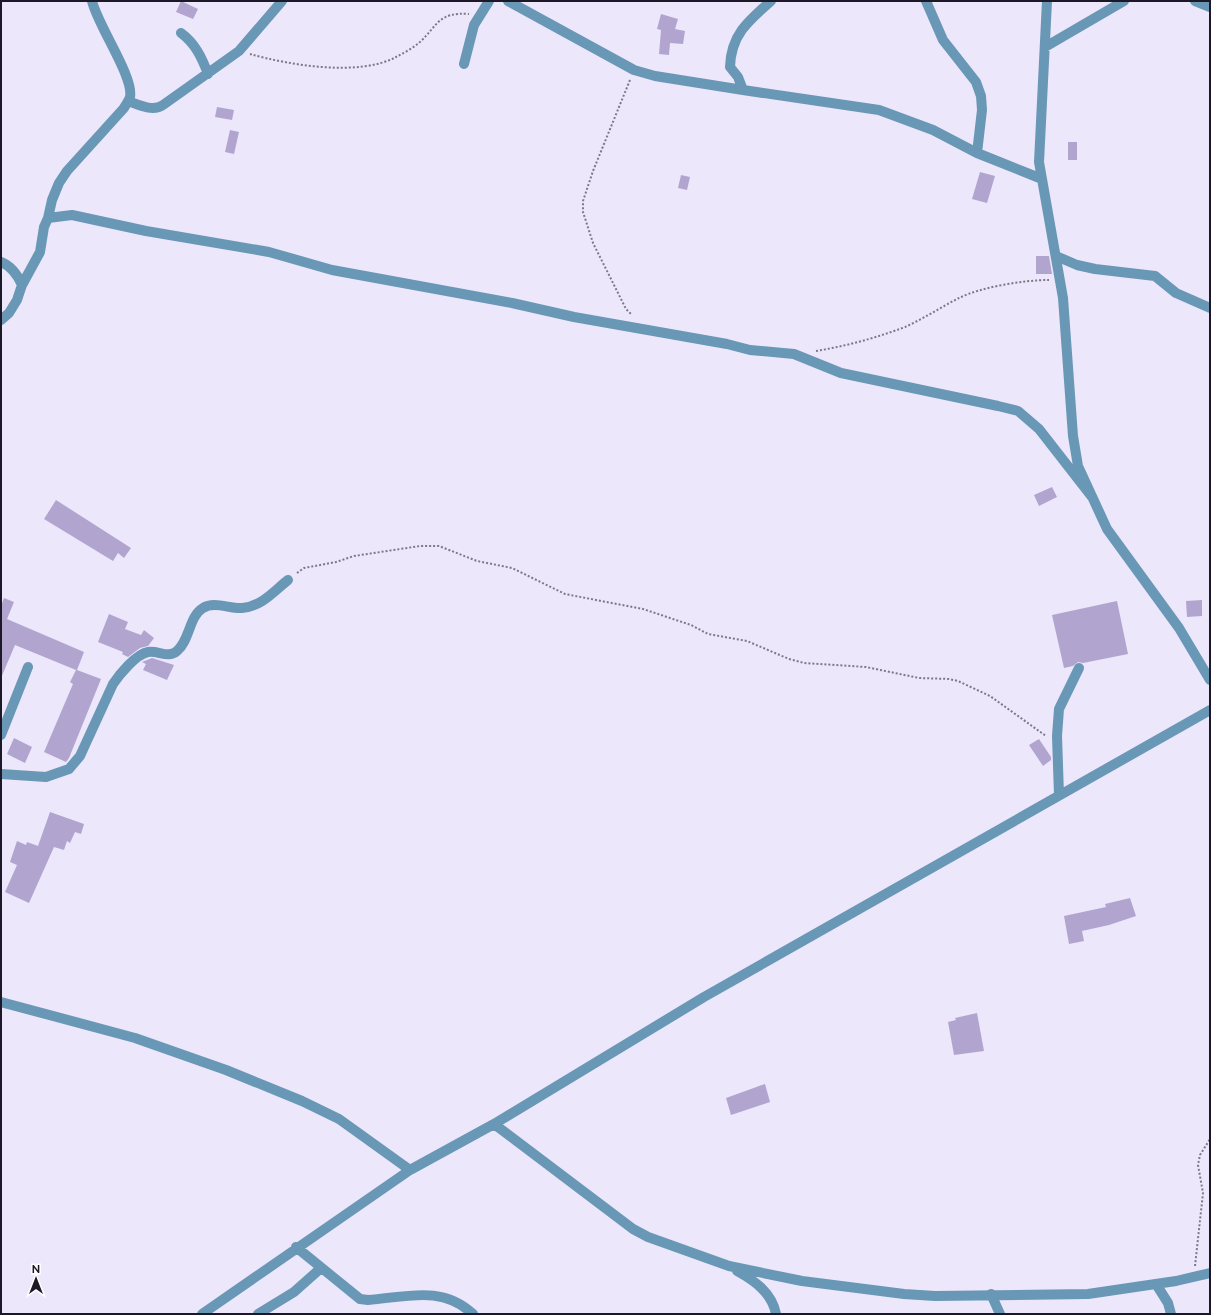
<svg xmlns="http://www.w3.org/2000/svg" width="1211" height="1315" font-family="Raleway,sans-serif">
	<rect width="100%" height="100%" fill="#ece7fa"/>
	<path fill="#b1a5d0" d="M181,1L198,9L193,19L176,12Z
		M661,14L678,19L675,29L685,31L683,44L670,43L669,55L659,54L661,30L657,29Z
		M217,107L234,110L232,120L215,117Z
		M230,130L239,132L234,154L225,152Z
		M1068,142H1077V160H1068Z
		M980,172L995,176L987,203L972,199Z
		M681,175L690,177L687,190L678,188Z
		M1036,256H1049L1052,274H1036Z
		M1052,487L1057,497L1039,506L1034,495Z
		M56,500L131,548L124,558L118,553L113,561L44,519Z
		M4,598L14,602L7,619L84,652L77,670L101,679L69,758L66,762L44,752L73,684L70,682L76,670L15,645L1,678V606Z
		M1202,600V616L1187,617L1186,601Z
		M1117,601L1128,654L1083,663L1078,662L1073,666L1064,668L1052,615Z
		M109,614L128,622L125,629L141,635L144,630L154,638L148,646L140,648L128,657L122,654L123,652L98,642Z
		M152,658L174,665L167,680L143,670L146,664L142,662Z
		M14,738L32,747L25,763L7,754Z
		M1039,739L1051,757V760L1043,766L1029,745Z
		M50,812L84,824L81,834L75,832L70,843L67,841L64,850L54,847L29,903L5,892L17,865L10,862L17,841L26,845L27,842L38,846Z
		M1130,898L1136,916L1109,925L1082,931L1084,941L1069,944L1064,916L1106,907L1105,904Z
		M977,1013L984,1051L954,1055L948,1022L956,1020L955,1018Z
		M765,1084L770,1102L731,1115L726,1098Z"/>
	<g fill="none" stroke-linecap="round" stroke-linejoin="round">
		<path stroke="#7d7889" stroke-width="2" stroke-dasharray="2 2" stroke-linecap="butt" d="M250,54C289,65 359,77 396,57C404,53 413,48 420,42C438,25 438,12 469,14
			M630,80L593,171L583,201V212L593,243L626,309L632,315
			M816,351C846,346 876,338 905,327C923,319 941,307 959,298C981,287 1024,280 1049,280
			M297,573L304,568L336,562L354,556L420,546H439L477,561L512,568L565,594L643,609L691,625L708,634L747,641L789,659L804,663L866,667L919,678L949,679L958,681L990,696L1046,736
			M1195,1266L1203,1193L1198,1165L1200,1155L1210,1139"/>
		<path stroke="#6997b6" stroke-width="10" d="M508,1L634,70L655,76L743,90L879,110L933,130L977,153L1042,179
			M926,1L943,40L976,82L981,96L982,110L977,153
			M1047,1L1039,162L1063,298L1073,436L1078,466L1107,529L1179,628L1210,680
			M1195,1L1210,7
			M181,33C195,43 202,58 208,74
			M1045,47L1124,1
			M464,64L474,25L489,1
			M743,90L738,77L730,67C731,35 748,21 771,1
			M128,101C139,105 153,112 163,105L239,51L282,1
			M48,218L72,215L146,231L269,252L332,270L512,303L574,317L727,344L750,350L794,354L841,373L998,406L1018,411L1039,429L1092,497
			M1056,256L1077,265L1095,269L1155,276L1176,293L1210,308
			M1,262C11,266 18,276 22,285
			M1,320L9,313L17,300L22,285L40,252L44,227L48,218L52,200L59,183L67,171L124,108C126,104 129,101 130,97C134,77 98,26 92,1
			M1,735L28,667
			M1,774L46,777L69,769L80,756L113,684C119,675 136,654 148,652C158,650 168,659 177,651C190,640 189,616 203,608C214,601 230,609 242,608C261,607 274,591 288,580
			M1059,795L1057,736L1059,709L1079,668
			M1,1002L135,1038L226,1070L302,1101L339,1119L410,1170
			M494,1124L633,1229L648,1237L729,1266L802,1281L904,1294L935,1296L1088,1294L1176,1281L1210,1273
			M296,1247L360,1299L368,1300C407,1297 442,1285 473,1314
			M737,1271C755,1281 772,1293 776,1314
			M1156,1284L1168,1303L1171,1314
			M991,1294L1000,1314
			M202,1314L410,1170L494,1124L704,997L1210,710
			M258,1314L294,1292L321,1268"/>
	</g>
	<rect width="1211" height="1315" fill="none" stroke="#1d1828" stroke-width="4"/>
	<g transform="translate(36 1279)" stroke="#ffffff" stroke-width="3" paint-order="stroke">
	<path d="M0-3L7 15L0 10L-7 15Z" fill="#1d1828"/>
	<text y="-6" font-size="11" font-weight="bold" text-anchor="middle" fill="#1d1828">N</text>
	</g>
</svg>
